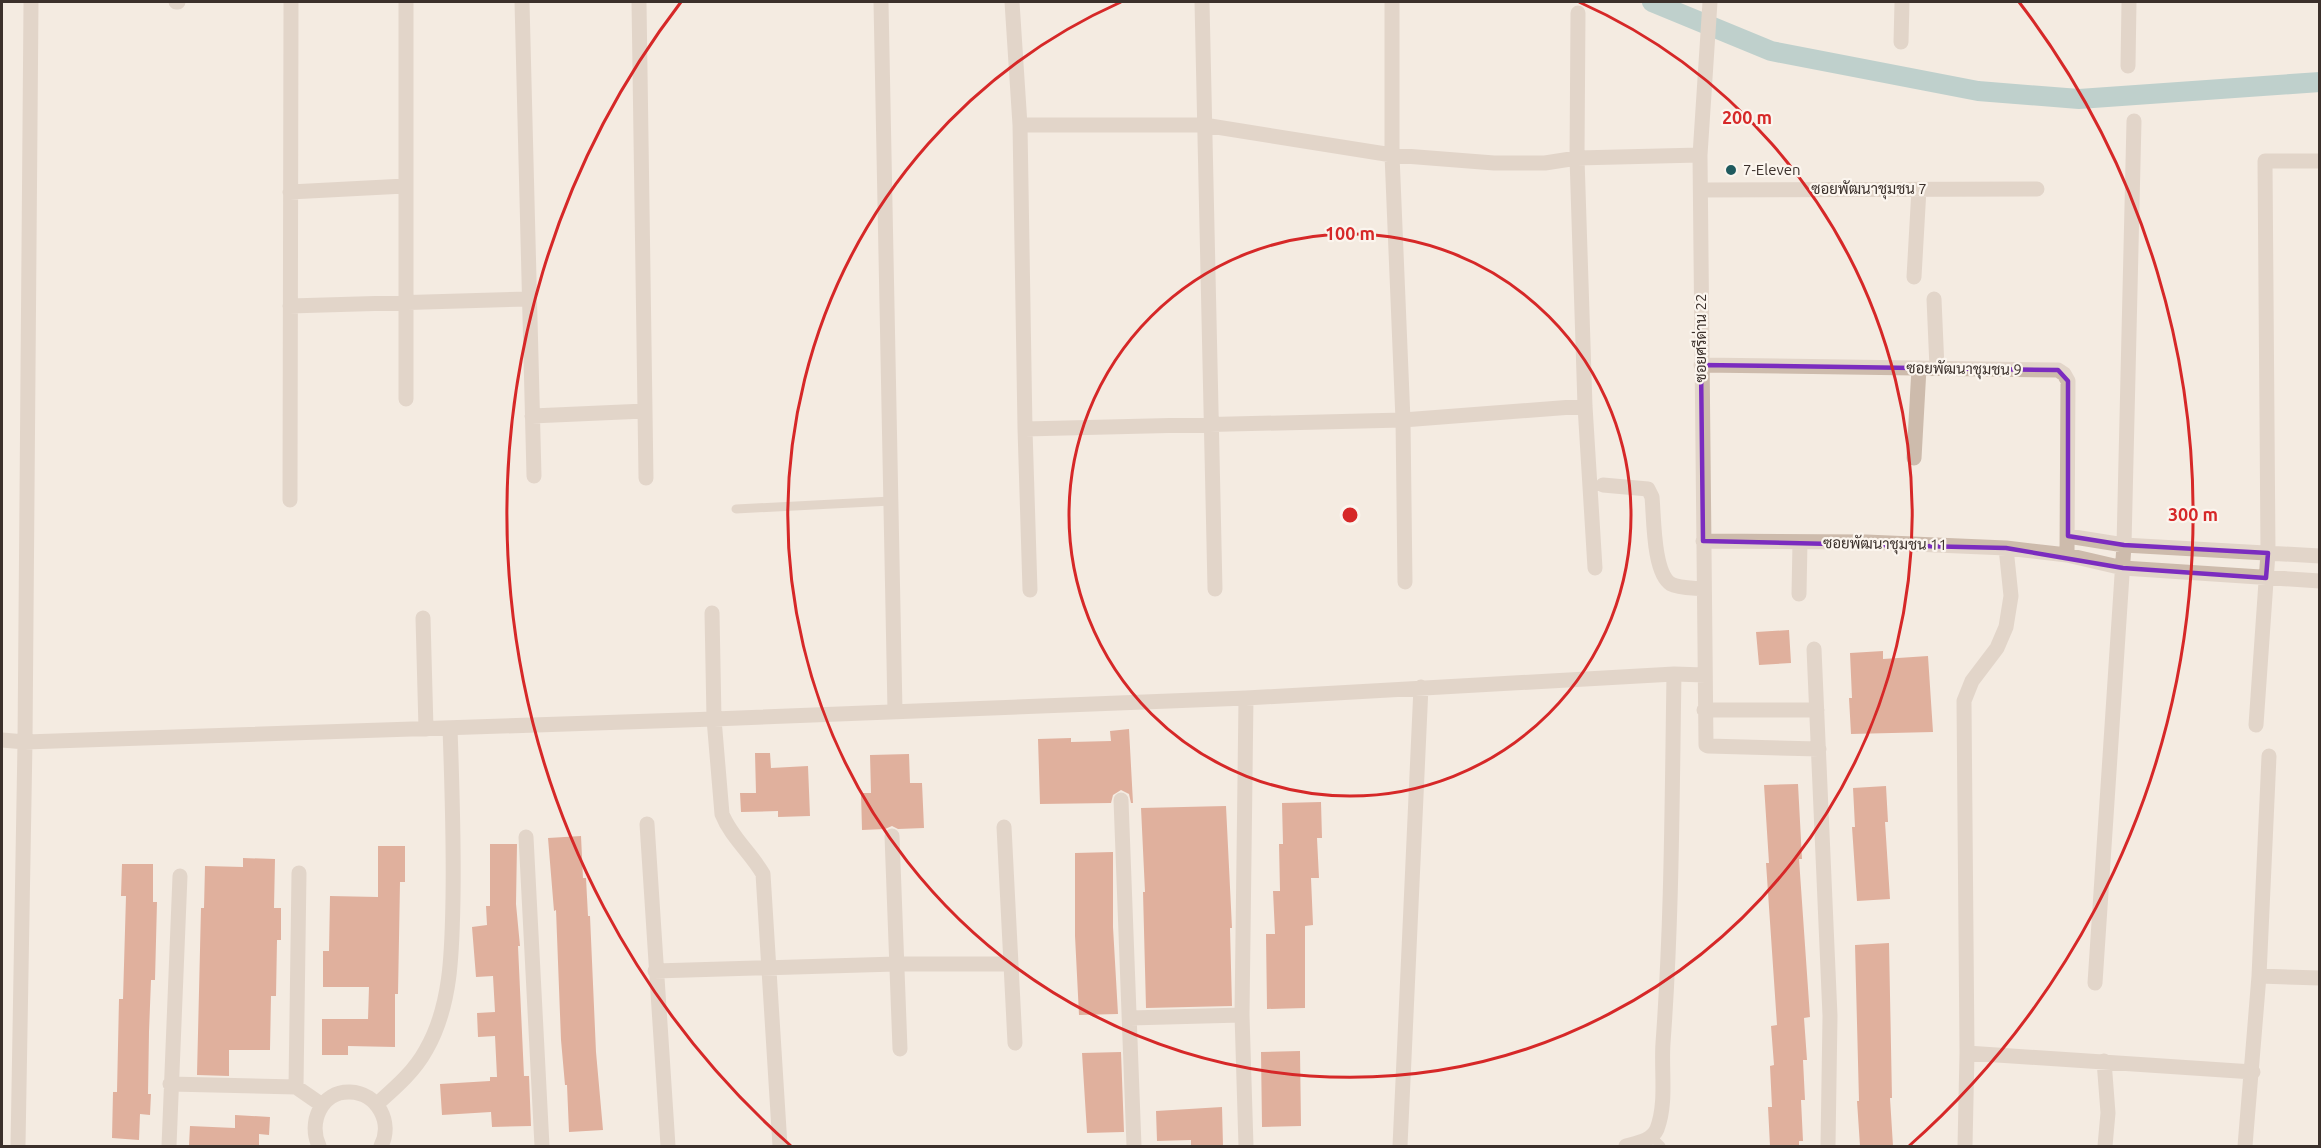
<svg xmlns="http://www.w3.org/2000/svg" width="2321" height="1148" font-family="Ubuntu,Sarabun,sans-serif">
	<rect width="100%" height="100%" fill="#f4ebe1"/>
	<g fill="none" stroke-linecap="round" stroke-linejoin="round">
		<path stroke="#7fb0b2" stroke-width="20" d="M1652,2L1771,51L1978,91L2079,99L2320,82"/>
	</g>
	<path fill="#c8694b" d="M1789,630L1791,663L1759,665L1756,632Z
		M1883,651V659L1928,656L1933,732L1851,734L1849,698H1852L1850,653Z
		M1129,729L1133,803H1131L1129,794L1121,790L1113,795L1111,803L1040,804L1038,739L1071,738V742L1111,741L1110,731Z
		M755,753H770L771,768L808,766L810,816L778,817V811L741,812L740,793H756Z
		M909,754L910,783H922L924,828L898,829L892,826L885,829L862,830L861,793H871L870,755Z
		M1798,784L1802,859H1799L1810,1017L1804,1018L1807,1060H1803L1805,1100H1801L1803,1141H1799V1146H1770L1768,1107H1772L1770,1066L1774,1065L1771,1026L1777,1025L1766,863H1769L1764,785Z
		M1886,786L1888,822H1885L1890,899L1857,901L1852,827H1855L1853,788Z
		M1321,802L1322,838H1317L1319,878H1311L1313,925L1305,926V1008L1267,1009L1266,934H1275L1273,891H1280L1279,844H1283L1282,803Z
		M1226,806L1232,928H1230L1232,1006L1146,1008L1143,892H1145L1141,808Z
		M581,836L583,878H586L588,916H590L596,1052L603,1130L569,1132L567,1085H565L561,1040L556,910L554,911L548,838Z
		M490,844H517L516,904L520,946H518L524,1076H529L531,1126L492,1127L491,1112L442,1115L440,1084L490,1081V1077H497L495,1036L478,1037L477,1013L495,1012L493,976L476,977L472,927L487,925L486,906H490Z
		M378,846H405V882H400L398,994H395V1047L348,1046V1055H322V1019H368L369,987H323V951H329L330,896L378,897Z
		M1113,852V927L1118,1014L1079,1015L1075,936V853Z
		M243,858L275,859L274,908H281V940H277L276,996H271L270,1050H229V1076L197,1075L201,908H204L205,866L243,867Z
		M122,864H153V902H157L155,980H151L149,1032L148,1094H151L150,1115L140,1114L139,1140L112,1138L113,1092H117L119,999H123L126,896H121Z
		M1889,943L1892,1098H1890L1893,1146H1860L1857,1101H1859L1855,945Z
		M1300,1051L1301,1126L1262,1127L1261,1052Z
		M1121,1052L1124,1132L1087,1133L1082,1053Z
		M1222,1107L1223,1146H1191V1140L1157,1141L1156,1111Z
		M235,1115L270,1117L269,1135L259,1134V1146H189L190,1126L235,1128Z"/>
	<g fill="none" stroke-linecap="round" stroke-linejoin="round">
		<path stroke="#cdbbac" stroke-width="9" d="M736,509L891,501
			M1652,1137L1661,1146"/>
		<path stroke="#cdbbac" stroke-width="15" d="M176,2H178
			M406,2V399
			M522,2L534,476
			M639,2L646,478
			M881,2L895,711
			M1012,2L1020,125L1025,429L1030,590
			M1202,2L1215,589
			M1392,2V155L1403,420L1405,582
			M1710,2L1700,155L1706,745L1708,746L1819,749
			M1578,13L1577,158L1585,406L1595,568
			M1901,42L1902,2
			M2128,66L2129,2
			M1020,125H1204L1392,155L1494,163H1545L1577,158L1700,155
			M1701,190L2037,189
			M290,192L405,186
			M1914,277L1919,189
			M1934,299L1937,368
			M290,306L529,299
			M1701,365L2058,370L2064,374L2068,381L2067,555
			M532,416L645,411
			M1025,429L1403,420L1585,406
			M1914,458L1919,368
			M1603,485L1648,489L1652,497C1654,517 1653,573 1671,584C1678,588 1694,588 1703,589
			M290,500L291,2
			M2068,536L2124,545L2320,556
			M1703,541L1866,542L2006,548L2067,555L2123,568L2320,581
			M1799,594L1800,542
			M712,613L714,719L722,814C731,837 751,853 763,874L780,1146
			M423,618L426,729
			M1814,649L1830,1016L1828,1146
			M1704,710H1817
			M2256,725L2268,553L2265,161H2320
			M2,740L25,742L714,719L1246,698L1674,674L1705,675
			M1121,800L1134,1146
			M647,824L668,1146
			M1004,827L1015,1043
			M892,836L900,1049
			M526,837L542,1146
			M655,971L896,964H1010
			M2259,976L2320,978
			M2095,983L2124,545L2134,121
			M1130,1018L1242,1015
			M1967,1053L2253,1072
			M2104,1061L2108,1113L2105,1146
			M170,1084L296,1087L322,1105
			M296,1087L299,873
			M377,1104C395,1088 414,1072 426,1050C452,1005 452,949 453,898C454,841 452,785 450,728
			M18,1146L25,742L31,2
			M169,1146L180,876
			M319,1146C308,1123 321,1091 350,1092C378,1093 393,1123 381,1146
			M1246,1146L1242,1015L1246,698
			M1400,1146L1421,687
			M1626,1146C1637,1143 1652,1141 1657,1129C1667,1103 1661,1071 1663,1043C1672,921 1672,797 1674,674
			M1965,1146L1967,1053L1964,701L1972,681L1997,648L2006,627L2011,596L2006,548
			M2245,1146L2259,976L2269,756"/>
	</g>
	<path d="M0 0H2321V1148H0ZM1701,365L2058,370L2068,381V536L2124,545L2268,553L2266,578L2123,568L2006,548L1703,541Z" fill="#f4ebe1" fill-opacity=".55" fill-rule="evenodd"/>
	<path fill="none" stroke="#7b2cbf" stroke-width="4.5" stroke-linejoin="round" d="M1701,365L2058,370L2068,381V536L2124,545L2268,553L2266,578L2123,568L2006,548L1703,541Z"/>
	<g fill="none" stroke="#d62828" stroke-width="3">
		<circle cx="1350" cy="515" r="281"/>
		<path d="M1579 2A562 562 0 1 1 1121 2"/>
		<path d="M791 1146A843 843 0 0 1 681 2M2019 2A843 843 0 0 1 1909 1146"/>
	</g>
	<circle fill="#1f5a5e" stroke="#fbf5ee" stroke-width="2" cx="1731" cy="170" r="6"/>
	<g text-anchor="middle" stroke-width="4.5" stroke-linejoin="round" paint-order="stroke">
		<g font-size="15" fill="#3b302b" stroke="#fbf5ee" text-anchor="start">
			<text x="1743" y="175">7-Eleven</text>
		</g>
		<g font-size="15" fill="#3b302b" stroke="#fbf5ee">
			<text x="1869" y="194">ซอยพัฒนาชุมชน 7</text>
			<text transform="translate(1701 338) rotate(-90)" y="5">ซอยศรีด่าน 22</text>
			<text transform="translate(1964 369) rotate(1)" y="5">ซอยพัฒนาชุมชน 9</text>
			<text transform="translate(1885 544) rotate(1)" y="5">ซอยพัฒนาชุมชน 11</text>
		</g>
	</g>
	<circle cx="1350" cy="515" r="9" fill="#d62828" stroke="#fbf5ee" stroke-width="3"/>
	<g font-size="18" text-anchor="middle" font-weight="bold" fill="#d62828" stroke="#fbf5ee" stroke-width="4.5" stroke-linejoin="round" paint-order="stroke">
		<text x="1747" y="124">200 m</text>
		<text x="1350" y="240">100 m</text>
		<text x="2193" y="521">300 m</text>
	</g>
	<rect width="2321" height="1148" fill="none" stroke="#3b302b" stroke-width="6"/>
</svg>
